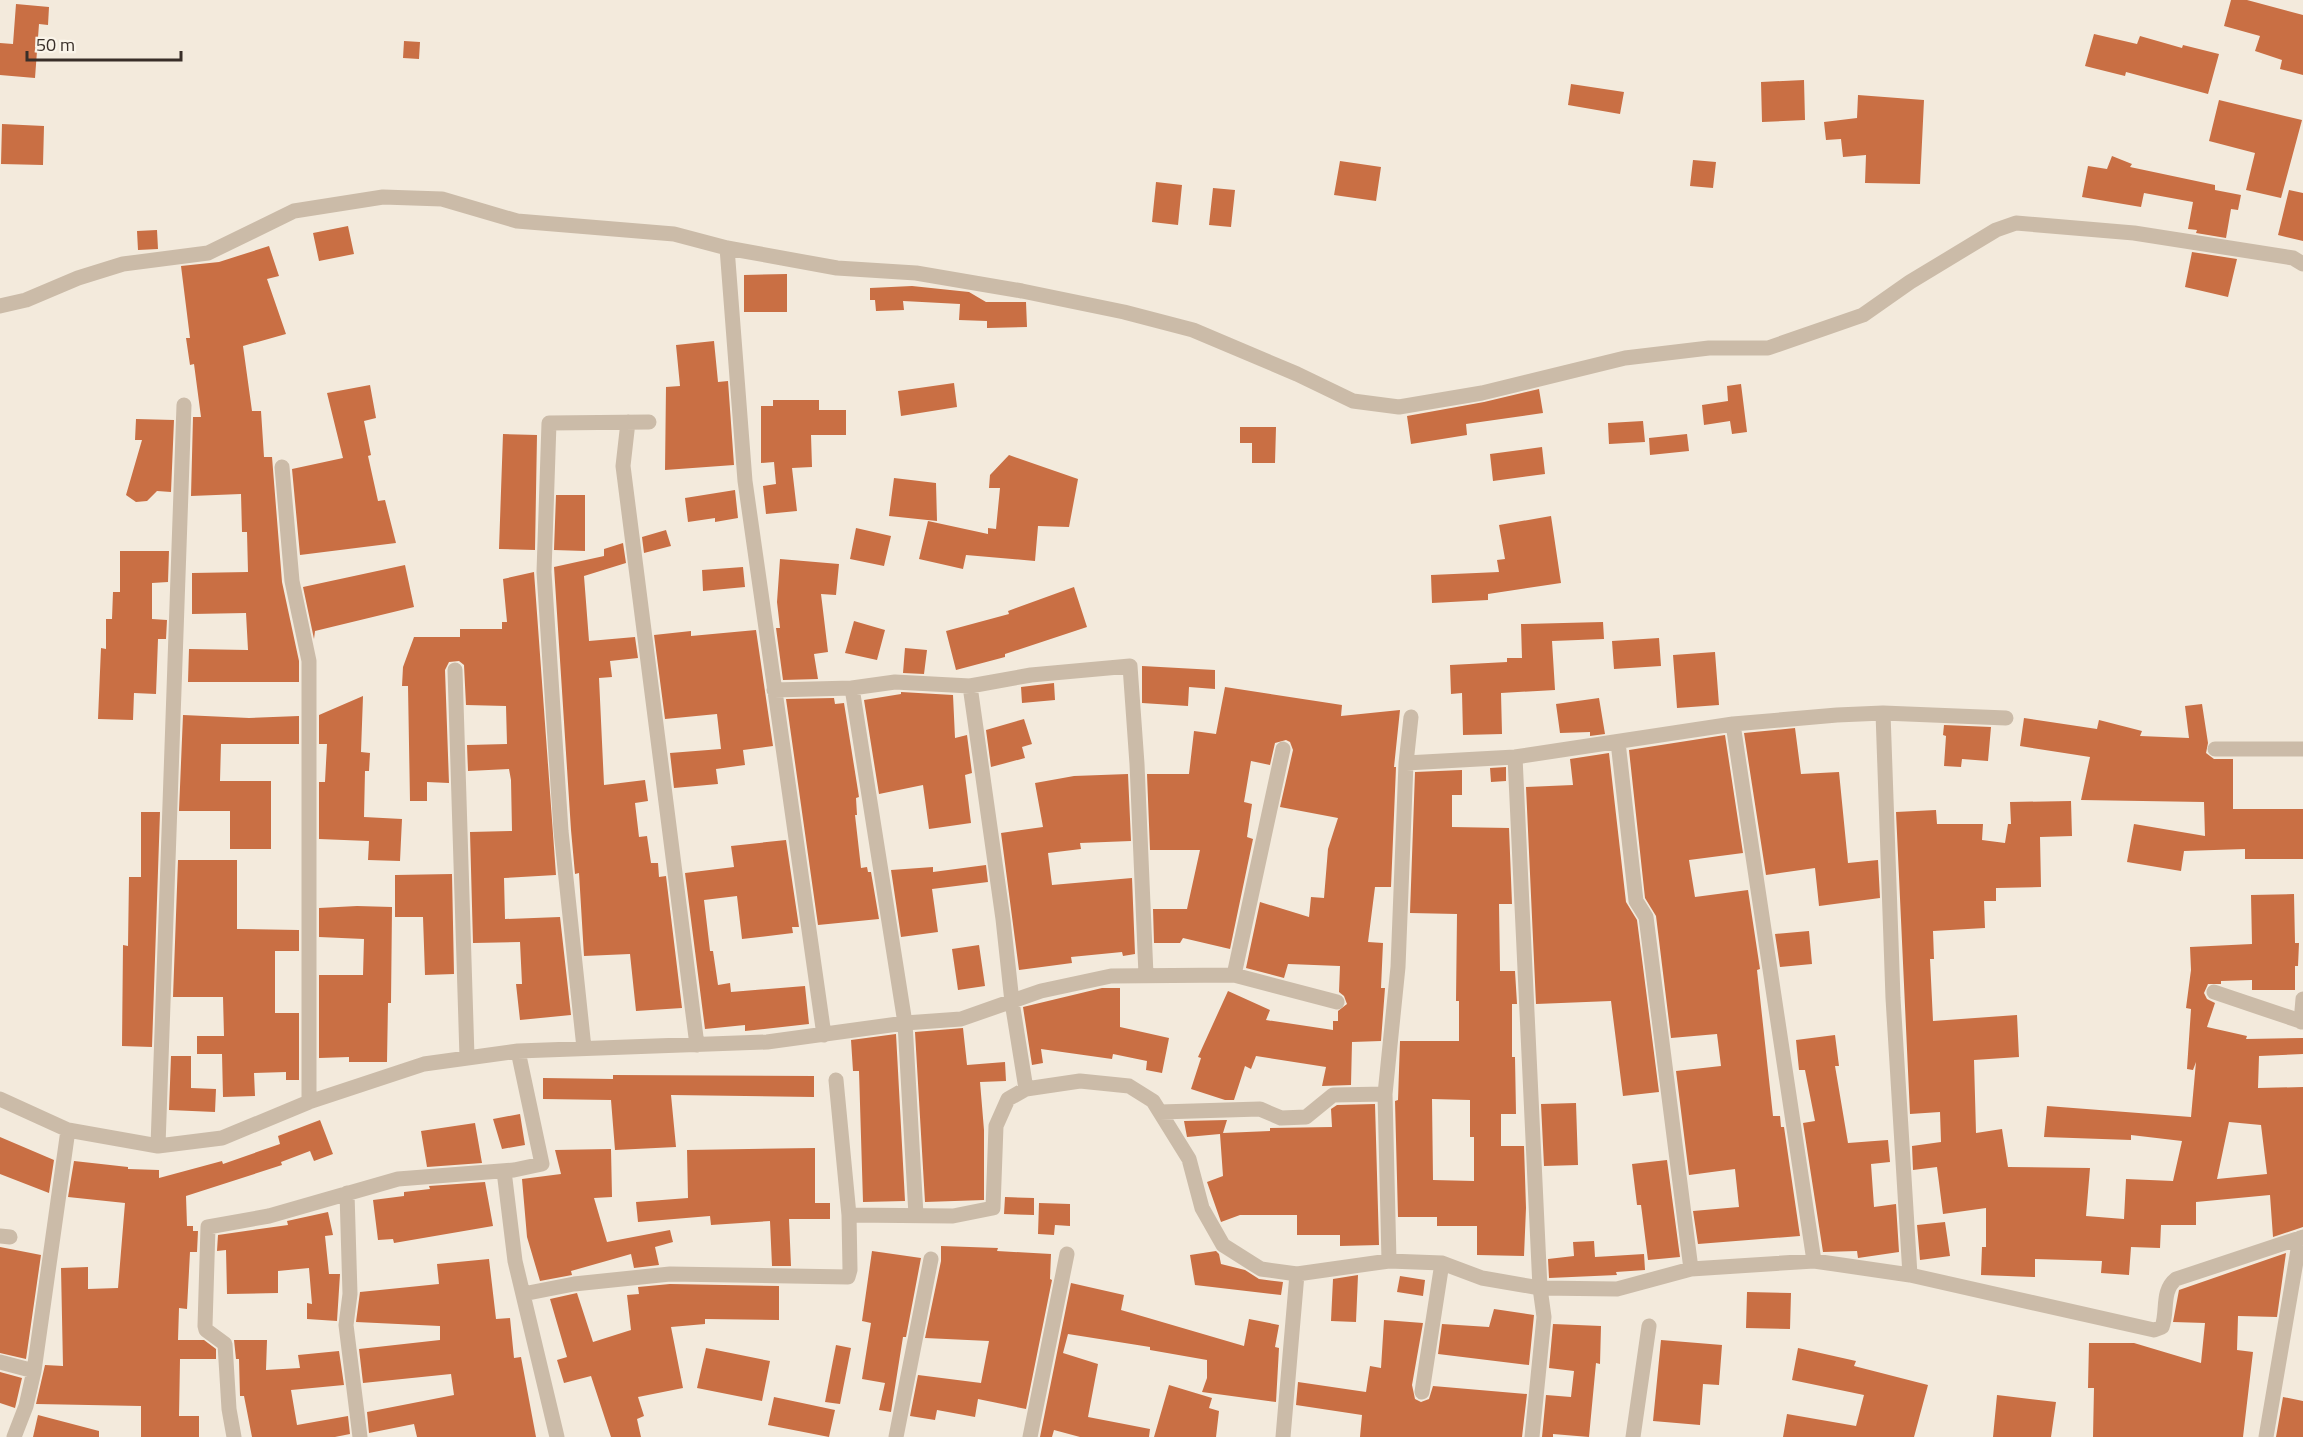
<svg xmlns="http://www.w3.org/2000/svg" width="2303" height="1437" font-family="'Titillium Web',sans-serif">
	<rect width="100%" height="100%" fill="#f3eadc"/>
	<path fill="#c96f44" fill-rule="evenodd" d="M2231,0H2247L2303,15V75L2280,69L2282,60L2255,51L2260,36L2224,26Z
		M16,4L49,7L48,25L39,24L35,78L0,75V43L13,44Z
		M2094,34L2137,44L2140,36L2182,48L2183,45L2219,54L2208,94L2126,72L2125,76L2085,66Z
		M404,41L420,42L419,59L403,58Z
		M1804,80L1805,120L1762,122L1761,82Z
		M1571,84L1624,92L1620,114L1568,105Z
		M1858,95L1924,100L1920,184L1865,183L1866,155L1843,157L1841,139L1826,140L1824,122L1857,118Z
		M2219,100L2302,120L2281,198L2246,190L2255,153L2209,141Z
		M2,124L44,126L43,165L1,164Z
		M2112,156L2132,164L2130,167L2215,185V190L2241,195L2238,210L2231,209L2226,238L2196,233L2197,230L2188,229L2193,202L2144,193L2141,207L2082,197L2088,166L2107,169Z
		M1693,160L1716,162L1713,188L1690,186Z
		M1340,161L1381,167L1376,201L1334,195Z
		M1156,182L1182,185L1178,225L1152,222Z
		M1213,188L1235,190L1231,227L1209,225Z
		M2289,190L2303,193V241L2278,235Z
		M348,226L354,254L319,261L313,233Z
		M157,230L158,249L138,250L137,231Z
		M269,246L279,276L267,279L286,334L243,346L252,411H261L264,457H272L282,582L299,661V682H188L189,649L248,650L246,613L192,614V573L248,572L247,532H242L241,494L191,496L193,417H201L194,364L190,365L186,338H190L181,266L219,262Z
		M2192,252L2237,259L2228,297L2185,287Z
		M787,274V312H744V275Z
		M912,286L969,292L986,302H1026L1027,327L987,328V321L959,320L960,304L903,301L904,310L876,311L875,300H870V288Z
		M714,341L718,382L728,381L734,465L665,470L666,387L680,386L676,345Z
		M954,383L957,407L901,416L898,391Z
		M1741,384L1747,432L1732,434L1730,421L1704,425L1702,405L1728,401L1727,386Z
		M370,385L376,418L364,421L371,455L368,456L378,501L385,500L396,543L300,555L292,469L343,458L327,393Z
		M1539,389L1543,413L1466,424L1467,435L1411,444L1407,416L1484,402Z
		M773,400H819V410H846V435H811L812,467L792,468L797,511L766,514L763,486L776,484L774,462L761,463V406H773Z
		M136,419L174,420L171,492L157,491L147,501L136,502L126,495L142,440H135Z
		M1643,421L1645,442L1609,444L1608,423Z
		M1240,427H1276L1275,463H1252V443H1240Z
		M503,434L537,435L535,550L499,549Z
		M1687,434L1689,451L1650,455L1649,438Z
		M1542,447L1545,474L1493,481L1490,454Z
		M1009,455L1078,479L1069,527L1038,526L1035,561L966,555L963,569L919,559L928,521L988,534V528L996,529L1000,488H989L990,475Z
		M894,478L936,483L937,521L889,516Z
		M735,490L738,518L715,522V518L688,522L685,498Z
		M556,495H585V551L554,550Z
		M1551,516L1561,583L1488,594V600L1432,603L1431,575L1499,572L1497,560L1505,559L1499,525Z
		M856,528L891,536L884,566L850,559Z
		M666,530L671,546L644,553L642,537Z
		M623,543L626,563L584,576L589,641L635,637L638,658L610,661L612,677L599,678L604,785L645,780L648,801L635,803L639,837L647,836L651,863H658L659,877L666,876L682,1008L636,1011L630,954L584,956L579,873L575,874L571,830L554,567L604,556V549Z
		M120,551H169L168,582L152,583V619L167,620L166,639H158L156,694L134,693L133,720L98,719L101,648L106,649V619H112L113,592H120Z
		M780,559L839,564L836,595L821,594L828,652L814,654L818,679L783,680L776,628H780L777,602Z
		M405,565L414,607L315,631L314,639L303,587Z
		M743,567L745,587L703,591L702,570Z
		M534,572L556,875L504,878L505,919L560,917L571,1015L520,1020L516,984H522L520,942L473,943L470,832L512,831L511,780L509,769L468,771L467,745L507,744L506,706L466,705L464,665L459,661L449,662L445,670L449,783L427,782V801H410L408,686H402L403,667L414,637H460V629H502V622H507L503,579Z
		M1074,587L1087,627L1005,654V657L956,670L946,631L1009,614L1008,611Z
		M854,621L885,630L877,660L845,653Z
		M1603,622L1604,639L1552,641L1555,690L1501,693L1502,734L1463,735L1462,693L1451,694L1450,665L1507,662V658H1522L1521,624Z
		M756,630L773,746L743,750L745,765L716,769L718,784L674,788L670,753L721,749L717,714L665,719L654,635L691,631V636Z
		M1659,638L1661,666L1614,669L1612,641Z
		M905,648L927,650L924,674L903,673Z
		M1715,652L1719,705L1677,708L1673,655Z
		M1142,666L1215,670V689L1189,687L1188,706L1142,703Z
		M1054,683L1055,700L1022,703L1021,687Z
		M1225,687L1342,705L1341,716L1400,710L1394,767H1396L1391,887H1375L1368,942L1383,943L1381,988H1385L1381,1041L1352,1042L1351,1085L1322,1086L1326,1067L1256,1056L1251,1069L1245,1066L1234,1100H1225L1191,1089L1201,1058L1198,1057L1228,991L1270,1010L1266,1020L1333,1030V1021H1338V1011L1347,1004L1344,996L1339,992L1340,966L1288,964L1284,978L1246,968L1260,902L1309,917L1311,897L1324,898L1328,849L1338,818L1280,807L1293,750L1290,742L1286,740L1275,743L1270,765L1251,761L1244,802L1252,804L1247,837L1253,839L1230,949L1183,938L1180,943H1154L1153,909H1187L1200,850H1150L1147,774H1189L1194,731L1216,734Z
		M901,692L953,695L955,738L967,735L972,773L965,775L971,823L929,829L923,785L879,794L864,700L901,694Z
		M363,696L361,752L370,753L369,771H365L364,817L402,819L400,861L368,860L369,841L319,839V782H325L327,744H319V715Z
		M834,698L835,704L844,703L859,797L856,798L857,815H855L861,868L867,867L868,872H871L879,919L818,925L786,699Z
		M1599,698L1605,734L1590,736V732L1560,733L1556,704Z
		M2202,704L2208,743L2206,753L2214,759H2233V809H2303V859H2245V849L2184,851L2181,871L2127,862L2134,824L2205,836L2204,802L2081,800L2090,757L2020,746L2024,718L2097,729L2099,720L2142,731L2140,736L2189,738L2185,706Z
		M183,715L249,718L299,716V744H221L220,781H271V849H230V811H179Z
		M1024,719L1032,744L1022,747L1025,758L991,767L986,730Z
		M1944,725L1991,727L1988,761L1962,759L1961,767L1944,766L1946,736L1943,735Z
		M1795,728L1801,774L1839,772L1848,863L1878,860L1880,898L1819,906L1815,868L1766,875L1744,733Z
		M1725,735L1743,853L1689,860L1695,897L1748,890L1760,969L1757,970L1773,1116H1780L1781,1127H1784L1800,1236L1698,1244L1693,1211L1739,1207L1735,1169L1689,1175L1676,1071L1721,1066L1717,1034L1671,1038L1656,916L1645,898L1629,750Z
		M1609,753L1626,902L1637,920L1659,1092L1623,1096L1611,1001L1536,1004L1526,787L1573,785L1570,759Z
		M1506,767V781L1491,782L1490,768Z
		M1462,770V795H1452V827L1509,828L1512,904H1499L1500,971H1515L1517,1004H1512V1057H1515L1516,1114H1501V1146H1524L1526,1208L1524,1256L1477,1255V1226H1437V1217H1398L1395,1101L1398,1100L1400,1041H1459V1001H1456L1457,914L1410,913L1415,772ZM1432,1099L1470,1100V1137H1474V1181L1433,1180Z
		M1128,774L1131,841L1080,843L1081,849L1048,853L1052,885L1132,878L1135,954L1123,956L1122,952L1071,957L1072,963L1019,970L1001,833L1043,827L1035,783L1074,776Z
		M2071,801L2072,836L2040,837L2041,887L1996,888V901H1984L1985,928L1933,931L1934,959H1930L1933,1021L2017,1015L2019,1057L1974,1060L1976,1133L2002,1129L2008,1167L2090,1168L2086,1216L2124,1219L2126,1179L2173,1181L2182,1141L2131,1135V1140L2044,1137L2047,1106L2191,1117L2196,1062L2193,1070L2187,1069L2191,1009L2186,1008L2191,970L2190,947L2252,944L2251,895L2294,894L2295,943H2299L2298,966H2295V990H2252V980L2221,981V984H2208L2204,993L2207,999L2215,1003L2207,1027L2247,1036L2246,1039L2303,1038V1054L2259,1056L2258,1088L2303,1087V1227L2273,1237L2270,1195L2196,1202V1225H2161L2160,1248L2131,1247L2129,1275L2101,1273L2102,1261L2035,1259V1277L1981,1275L1982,1247H1986V1208L1943,1214L1937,1167L1913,1170L1912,1146L1941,1142L1940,1112L1910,1114L1896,812L1936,810L1937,824H1983L1982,840L2005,843L2008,824H2011L2010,802ZM2229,1122L2261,1125L2267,1174L2217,1179Z
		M141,812H160L152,1047L122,1046L123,945L128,946L129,877H141Z
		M786,840L799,927H792L793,933L742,939L737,896L704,900L710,951H713L718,985L730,983L731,992L805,986L809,1024L745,1031V1025L705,1029L685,873L734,867L731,846Z
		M178,860H237V929L299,930V951H275V1013H299V1080H286V1072L254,1073L255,1096L223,1097L222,1054H197V1036H224L223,997H173Z
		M986,865L988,882L932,889L938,932L901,937L891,870L933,867V872Z
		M452,874L454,974L425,975L423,917H395V875Z
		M357,906L392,907L391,1003H388L387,1062H349V1057L319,1058V975H363L364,939L319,937V908Z
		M1809,931L1812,964L1780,967L1775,934Z
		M979,945L985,986L958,990L952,949Z
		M1102,988H1120V1027L1169,1038L1162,1073L1146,1070L1147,1061L1113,1054L1112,1059L1041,1049L1043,1063L1032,1065L1023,1007Z
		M963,1028L967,1065L1005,1062L1006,1081L980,1082L984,1130V1200L925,1202L915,1032Z
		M896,1034L905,1201L863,1202L859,1071H853L851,1040Z
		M1835,1035L1839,1066H1835L1848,1143L1888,1140L1890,1162L1871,1164L1874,1207L1896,1204L1899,1252L1858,1258L1857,1251L1823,1252L1803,1123L1815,1121L1805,1070H1799L1796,1040Z
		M171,1056H191V1088L216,1089L215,1112L169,1110Z
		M613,1075L814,1076V1097L671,1095L676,1147L615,1150L611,1100L543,1099V1078L613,1079Z
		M1576,1103L1578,1165L1544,1166L1541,1104Z
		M1375,1104L1379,1245L1340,1246V1235H1297V1215H1240L1221,1222L1207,1182L1223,1176L1220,1134L1187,1137L1184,1121L1227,1120L1223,1133L1270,1131V1128L1332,1127L1331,1109L1337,1105Z
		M520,1114L525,1145L502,1149L493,1119Z
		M320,1120L333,1154L314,1161L310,1151L281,1162L282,1165L186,1196L187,1226H193V1231H198L197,1252H190L187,1309L179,1308L178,1340H204L216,1349V1359H180L179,1416H199V1437H141V1406L36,1404L45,1365L63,1366L61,1268L88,1267V1289L118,1288L125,1203L68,1197L74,1161L128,1167V1169L159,1170V1178L222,1161L223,1164L280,1144L278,1136Z
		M475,1123L482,1163L427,1167L421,1131Z
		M0,1137L54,1160L49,1193L0,1174Z
		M815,1148V1203H830V1219H789L791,1266H772L770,1221L711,1225L710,1216L638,1222L636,1202L688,1198L687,1150Z
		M611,1149L612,1197L594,1198L607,1242L670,1230L673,1242L655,1247L659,1265L634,1268L631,1254L571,1271L572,1275L540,1281L527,1237L522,1179L561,1174L555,1150Z
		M1667,1160L1680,1257L1648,1260L1641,1205H1637L1632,1164Z
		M485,1182L493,1226L394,1243L393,1239L378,1240L373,1200L404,1196V1192L430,1189L429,1186Z
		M1005,1197L1034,1198V1215L1004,1214Z
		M1039,1203L1070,1204V1226L1055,1225L1054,1235L1038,1234Z
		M328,1212L333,1235L325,1236L329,1274H340L337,1321L307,1319V1303L312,1304L309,1268L278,1271V1293L227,1294L226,1250L217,1251L218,1235L288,1225L287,1221Z
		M1945,1222L1950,1256L1920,1260L1917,1225Z
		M1594,1241L1595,1257L1644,1254L1645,1270L1616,1272L1617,1275L1549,1278L1548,1259L1574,1256L1573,1242Z
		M941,1246L998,1248L997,1251L1051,1254L1050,1279L1052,1280L1026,1409L978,1399L975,1417L937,1410L935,1420L910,1416L918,1375L981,1383L989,1341L925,1338L941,1261Z
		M0,1247L41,1255L26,1359L0,1353Z
		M872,1251L921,1258L906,1337H903L891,1412L879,1410L885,1383L862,1379L871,1323L862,1321Z
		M1216,1251L1219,1254L1221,1264L1245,1270L1259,1279L1283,1282L1281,1295L1195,1285L1190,1255Z
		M2286,1253L2277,1317L2238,1316L2237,1350L2253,1352L2243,1437H2093L2094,1388H2088L2089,1343H2134L2201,1363L2205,1323L2173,1322L2179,1290Z
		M489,1259L496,1319L510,1318L514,1358L521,1357L536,1437H417L414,1424L369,1433L367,1412L454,1395L451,1374L363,1383L359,1349L440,1340V1326L356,1322L360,1292L439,1284L437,1264Z
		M1358,1275L1356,1322L1331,1321L1333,1279Z
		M1400,1276L1425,1280L1423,1296L1397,1292Z
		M1071,1283L1124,1295L1121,1310L1244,1346L1249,1319L1279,1325L1275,1347L1279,1348L1276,1402L1202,1392L1207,1378V1360L1150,1350V1347L1068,1334L1063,1353L1098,1364L1088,1417L1150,1429L1149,1437H1080L1054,1430L1052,1437H1040Z
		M670,1284L779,1286V1320L705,1319V1324L671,1327L683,1388L638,1397L644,1416L637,1419L641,1437H611L591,1376L564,1383L557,1360L567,1357L550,1299L577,1293L593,1342L631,1330L627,1295L639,1294L638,1287Z
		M1747,1292L1791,1293L1790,1329L1746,1328Z
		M1494,1309L1534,1315L1529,1365L1438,1354L1442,1324L1489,1327Z
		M1384,1320L1423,1323L1412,1385L1415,1399L1421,1402L1429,1399L1433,1386L1527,1394L1522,1437H1360L1362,1415L1296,1405L1298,1382L1366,1392L1370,1366L1381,1368Z
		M1553,1324L1601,1326L1600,1364L1596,1363L1589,1437L1553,1434V1437H1542L1546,1395L1571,1397L1574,1371L1549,1368Z
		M234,1340H267L266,1370L300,1368L298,1355L339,1351L344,1385L291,1390L297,1425L348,1416L350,1434L335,1437H252L244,1396H240L239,1359H236Z
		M1661,1340L1722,1345L1719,1385L1703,1384L1700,1425L1653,1421Z
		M836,1345L851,1348L840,1404L825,1402Z
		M706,1348L770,1361L762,1401L697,1388Z
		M1798,1348L1856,1361L1854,1366L1928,1385L1914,1437H1783L1787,1414L1856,1426L1864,1395L1792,1380Z
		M0,1372L22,1378L15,1408L0,1403Z
		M1169,1385L1212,1398L1209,1408L1219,1411L1216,1437H1154Z
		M1997,1395L2056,1402L2051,1437H1993Z
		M774,1397L835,1410L829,1437L768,1425Z
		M2283,1397L2303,1401V1437H2276Z
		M38,1415L99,1431V1437H33Z"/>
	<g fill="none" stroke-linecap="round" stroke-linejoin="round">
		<path stroke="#cbbba8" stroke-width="15" d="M727,248L745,481L824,1035
			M0,306L26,300L78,278L123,264L208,253L294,211L383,197L442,199L517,221L674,234L727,248L837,268L916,273L1022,291L1124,312L1193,330L1297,374L1353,401L1399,407L1482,393L1625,358L1709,348H1768L1863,315L1910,282L1996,230L2016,223L2134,233L2293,258L2303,264
			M628,422L623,466L697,1045
			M282,467L292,581L309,661V1102
			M455,670L467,1057
			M970,686L1003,919L1012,1002L1026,1089
			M852,688L905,1023L916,1215
			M774,690L852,688L895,682L970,686L1031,675L1130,666L1137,764L1146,975
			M1883,713L1893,998L1910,1275
			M1733,724L1814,1261
			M1618,742L1636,901L1646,917L1691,1269
			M2215,749H2303
			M1406,763L1515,757L1733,724L1837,715L1883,713L2006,718
			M1234,975L1283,749
			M2214,992L2303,1022
			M2301,1022L2303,999
			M584,1048L561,831L544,572L549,423L649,422
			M0,1099L68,1130L158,1146L222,1138L309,1102L424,1064L518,1051L767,1042L905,1023L961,1019L1041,991L1111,976L1234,975L1337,1002
			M1160,1112L1260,1109L1281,1118L1306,1117L1333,1095L1385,1094
			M158,1146L184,405
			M504,1171L515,1261L557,1437
			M347,1193L350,1294L346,1325L360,1437
			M849,1215L953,1216L993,1208L996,1126L1008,1099L1026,1089L1080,1081L1129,1086L1153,1101L1189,1159L1202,1208L1223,1245L1261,1269L1297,1274L1389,1261L1442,1263L1482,1278L1540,1288L1515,757
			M0,1236L10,1237
			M1389,1261L1385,1094L1398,967L1406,763L1411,717
			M523,1294L574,1284L670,1274L848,1277L850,1270L849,1215L836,1080
			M0,1362L34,1371
			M1422,1392L1442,1263
			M14,1437L26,1406L34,1371L68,1130
			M234,1437L229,1409L225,1344L206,1330L205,1326L208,1227L269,1216L398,1179L514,1170L542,1164L518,1051
			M896,1437L931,1259
			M1030,1437L1067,1254
			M1283,1437L1297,1274
			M1532,1437L1544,1317L1540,1288L1617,1289L1691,1269L1814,1261L1910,1275L2154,1330L2162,1327C2168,1311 2161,1291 2176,1279L2303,1237
			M1633,1437L1649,1326
			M2266,1437L2300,1238"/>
	</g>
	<path d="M27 51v9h154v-9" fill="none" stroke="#382e28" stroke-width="3"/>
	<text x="36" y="51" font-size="18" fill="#382e28" stroke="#faf4e9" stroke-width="4.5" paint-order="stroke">50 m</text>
</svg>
